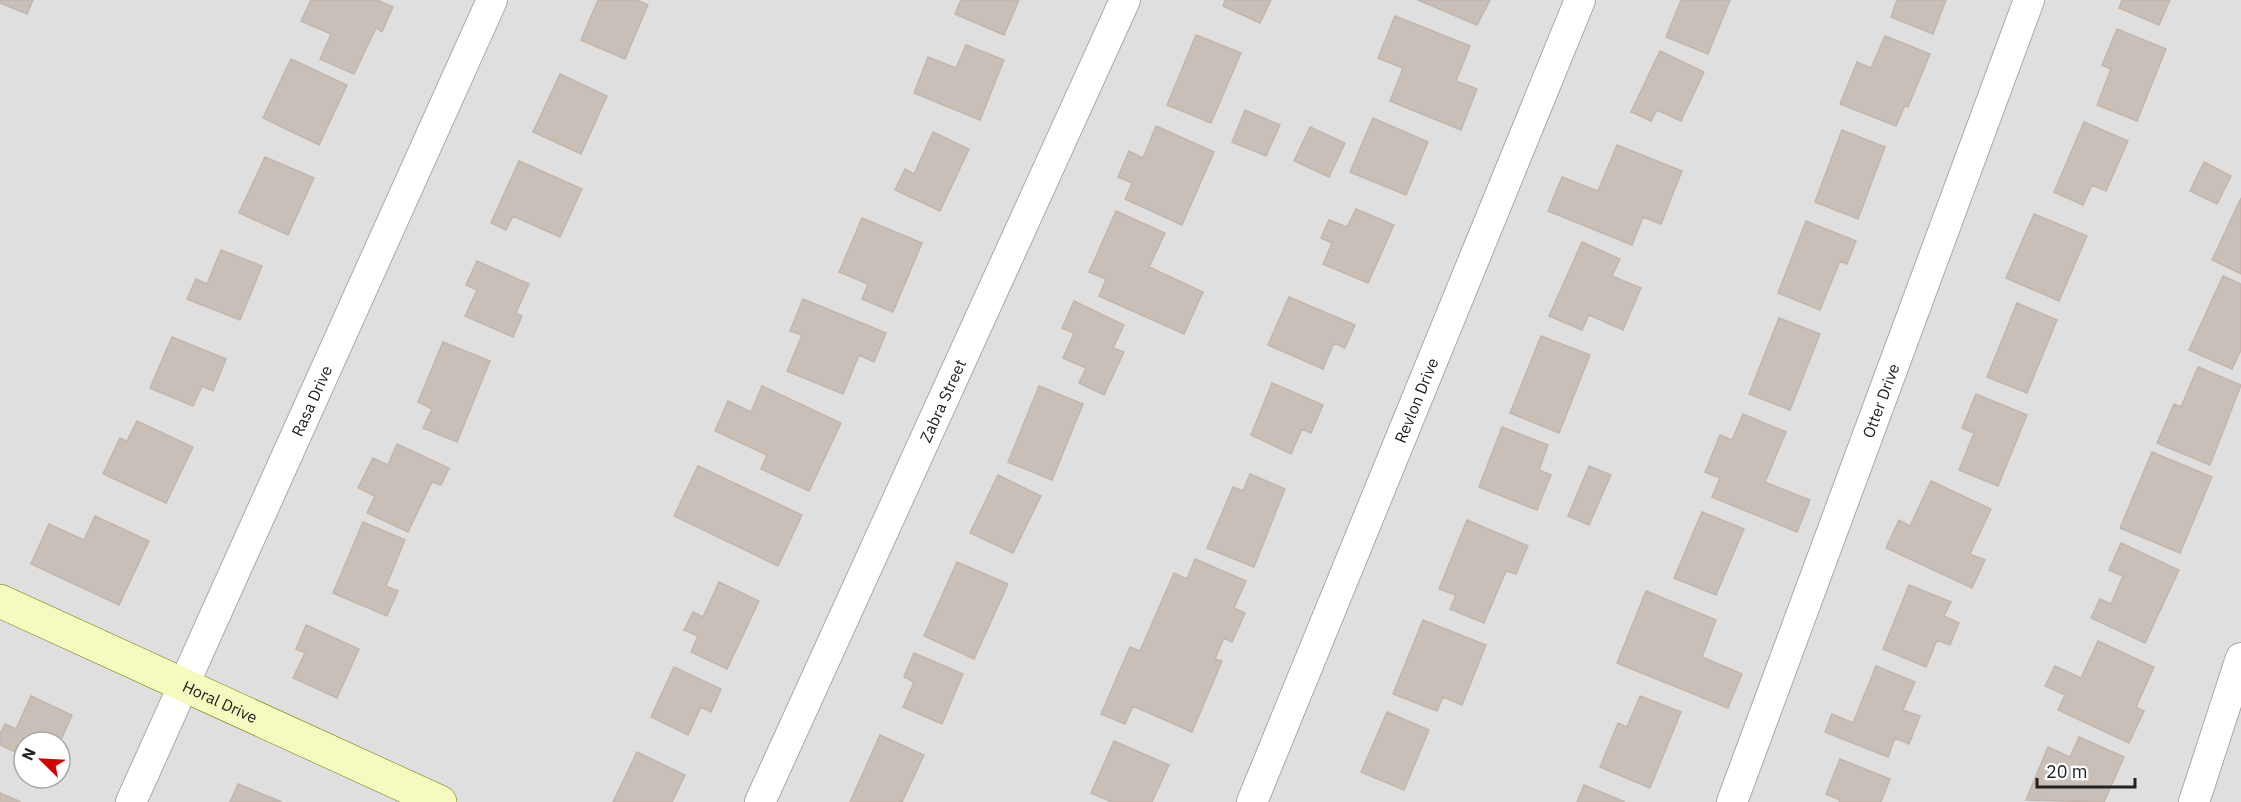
<svg xmlns="http://www.w3.org/2000/svg" width="2241" height="802" font-family="'IBM Plex Sans',sans-serif">
	<rect width="100%" height="100%" fill="#f2efe9"/>
	<path fill="#e0dfdf" fill-rule="evenodd" d="M0,0H2241V802H0ZM24,742H60V778H24Z"/>
	<path fill="#c7bfb8" stroke="#c4b6ab" stroke-width="1.5" d="M0,0H33L27,14L0,3Z
		M311,0H377L393,7L382,32L376,28L354,74L320,59L331,34L301,21Z
		M598,0H637L648,5L625,59L581,40Z
		M961,0H1019L1004,35L955,14Z
		M1225,0H1271L1260,23L1223,6Z
		M1418,0H1490L1477,25Z
		M1681,0H1730L1708,54L1666,37Z
		M1897,0H1946L1933,34L1891,17Z
		M2122,0H2170L2159,25L2119,8Z
		M1395,16L1470,46L1456,81L1477,89L1461,130L1390,101L1403,68L1378,58Z
		M2117,29L2166,49L2137,121L2097,105L2111,69L2102,65Z
		M1196,35L1241,53L1211,123L1167,105Z
		M1885,36L1930,54L1908,107L1905,105L1896,126L1840,104L1857,62L1871,68Z
		M966,45L1004,60L980,120L914,93L928,57L956,68Z
		M1660,51L1704,72L1681,121L1657,110L1651,121L1631,112Z
		M291,59L347,85L319,145L263,118Z
		M560,74L607,96L581,154L533,132Z
		M1245,110L1280,125L1266,156L1232,142Z
		M1373,118L1428,142L1406,195L1350,172Z
		M2084,122L2128,141L2106,191L2092,185L2083,205L2054,192Z
		M1156,126L1214,152L1182,225L1125,199L1132,183L1118,177L1129,151L1143,158Z
		M1310,127L1345,143L1329,177L1294,161Z
		M1842,130L1885,147L1858,219L1815,202Z
		M933,132L969,149L940,211L895,190L905,169L914,174Z
		M1617,145L1682,171L1661,224L1643,217L1632,245L1548,211L1562,177L1598,191Z
		M265,157L314,178L288,235L239,213Z
		M519,161L582,189L560,237L513,216L506,230L491,223Z
		M2204,162L2231,176L2217,204L2190,191Z
		M2241,198V274L2212,260Z
		M1356,209L1394,225L1368,283L1323,264L1332,243L1321,238L1329,220L1347,227Z
		M1116,211L1165,233L1149,267L1203,292L1184,334L1099,296L1106,279L1089,272Z
		M2034,214L2087,236L2059,301L2006,278Z
		M862,218L922,243L893,312L862,299L868,284L839,272Z
		M1806,221L1856,241L1847,264L1840,261L1820,310L1778,293Z
		M1582,242L1620,259L1612,276L1641,288L1623,330L1589,315L1582,330L1549,316Z
		M221,250L262,266L240,320L187,299L196,279L207,284Z
		M477,261L529,284L516,313L522,316L513,337L465,316L477,290L466,285Z
		M2223,276L2241,284V350L2232,369L2189,350Z
		M1289,297L1355,325L1345,348L1334,343L1323,369L1268,345Z
		M803,299L886,333L874,362L859,355L843,394L787,371L802,335L790,331Z
		M1074,301L1124,325L1113,348L1124,352L1104,395L1079,383L1086,368L1063,358L1074,333L1062,328Z
		M2017,303L2057,320L2027,393L1987,377Z
		M1779,318L1820,334L1790,410L1749,394Z
		M1541,336L1590,355L1559,433L1510,413Z
		M172,337L226,359L213,391L202,386L193,406L150,388Z
		M443,342L490,361L457,442L423,428L432,409L418,402Z
		M2198,367L2241,385L2210,465L2157,443L2174,404L2181,407Z
		M1272,383L1323,405L1311,433L1302,429L1291,454L1251,435Z
		M762,386L841,423L809,491L761,469L767,455L715,431L728,401L751,412Z
		M1039,386L1083,404L1052,480L1008,462Z
		M1976,394L2027,415L1998,486L1959,470L1974,433L1962,428Z
		M1743,414L1786,432L1765,482L1810,500L1797,532L1712,497L1720,478L1705,472L1720,435L1732,440Z
		M137,421L193,447L166,503L103,474L120,438L127,441Z
		M1502,427L1548,445L1539,470L1551,475L1537,510L1479,487Z
		M397,444L449,468L441,485L432,482L408,532L367,513L375,496L358,488L373,458L388,465Z
		M2152,452L2212,477L2180,553L2120,528Z
		M698,466L802,515L778,566L674,516Z
		M1589,466L1611,475L1589,525L1568,516Z
		M1250,474L1285,489L1254,567L1207,548L1233,487L1243,491Z
		M998,475L1041,496L1013,553L970,533Z
		M1931,481L1991,509L1970,554L1985,560L1972,588L1886,548L1899,520L1910,526Z
		M1702,512L1744,529L1716,595L1674,578Z
		M95,516L149,541L119,605L31,564L49,524L84,540Z
		M1467,520L1528,546L1516,574L1506,571L1484,623L1450,609L1456,595L1439,589Z
		M363,522L405,540L386,586L398,591L387,616L333,593Z
		M2121,543L2179,570L2145,643L2091,618L2100,599L2111,604L2123,576L2109,570Z
		M1195,559L1246,581L1234,608L1245,613L1232,642L1224,638L1215,659L1222,661L1192,732L1133,706L1125,724L1101,714L1130,647L1140,651L1174,573L1187,579Z
		M957,562L1008,584L974,659L924,636Z
		M719,582L759,601L727,669L691,652L698,636L684,630L693,612L703,617Z
		M1909,585L1951,602L1944,616L1959,623L1950,645L1937,640L1926,667L1883,649Z
		M1646,591L1716,620L1702,657L1742,674L1728,708L1617,663Z
		M1423,620L1486,645L1462,705L1443,697L1437,711L1393,694Z
		M306,625L359,649L337,698L293,678L305,653L296,649Z
		M2098,641L2154,667L2136,707L2144,711L2129,743L2058,710L2065,695L2045,686L2055,666L2081,678Z
		M914,653L963,674L942,724L903,707L914,682L904,677Z
		M1876,666L1915,682L1903,710L1920,716L1909,744L1895,738L1888,757L1825,732L1832,714L1853,723Z
		M674,667L721,689L711,712L701,707L688,735L651,717Z
		M31,696L72,715L60,742H24V756L0,745V734L5,724L16,729Z
		M1640,696L1681,712L1650,788L1600,767L1618,723L1627,727Z
		M1387,712L1429,730L1404,790L1361,772Z
		M880,735L924,755L902,802H850Z
		M2079,737L2124,757L2104,802L2026,800L2048,747L2070,757Z
		M1114,741L1169,765L1152,802H1112L1091,793Z
		M637,752L685,775L672,802H613Z
		M1840,759L1890,779L1881,802H1839L1840,800L1826,794Z
		M238,784L282,802H230Z
		M1584,785L1625,802H1577Z
		M0,793L21,802H0Z"/>
	<g fill="none" stroke-linecap="round" stroke-linejoin="round">
		<g stroke="#a9a9a9" stroke-width="32">
			<g id="street">
				<path id="s1" d="M131,802L492,0"/>
				<path id="s2" d="M760,802L1125,0"/>
				<path id="s3" d="M1252,802L1580,0"/>
				<path id="s4" d="M1732,802L2029,0"/>
				<path d="M2194,802L2241,658"/>
			</g>
		</g>
		<g stroke="#707d05" stroke-width="34">
			<g id="secondary">
				<path id="s5" d="M0,601L440,802"/>
			</g>
		</g>
		<use href="#street" stroke="#fff" stroke-width="30"/>
		<use href="#secondary" stroke="#f7fabf" stroke-width="33"/>
	</g>
	<g text-anchor="middle" stroke-width="6" stroke-linejoin="round" paint-order="stroke">
		<g font-size="16" fill="#222" stroke="#fff">
			<text dy="6" stroke="none"><textPath href="#s1" startOffset="440">Rasa Drive</textPath></text>
			<text dy="6" stroke="none"><textPath href="#s2" startOffset="441">Zabra Street</textPath></text>
			<text dy="6" stroke="none"><textPath href="#s3" startOffset="434">Revlon Drive</textPath></text>
			<text dy="6" stroke="none"><textPath href="#s4" startOffset="428">Otter Drive</textPath></text>
			<text dy="6" stroke="none"><textPath href="#s5" startOffset="242">Horal Drive</textPath></text>
		</g>
	</g>
	<g transform="translate(42 760) rotate(294)"><circle r="28" fill="#ffffff" stroke="#a7a7a7" stroke-width="1.5"/>
	<path d="M0-4.5L10 22L0 15L-10 22Z" fill="#d40000"/>
	<text y="-9" font-size="16" font-weight="bold" text-anchor="middle" fill="#222222">N</text>
	</g>
	<path d="M2037 778v9h98v-9" fill="none" stroke="#222222" stroke-width="3"/>
	<text x="2046" y="778" font-size="18" fill="#222222" stroke="#ffffff" stroke-width="4.5" paint-order="stroke">20 m</text>
</svg>
